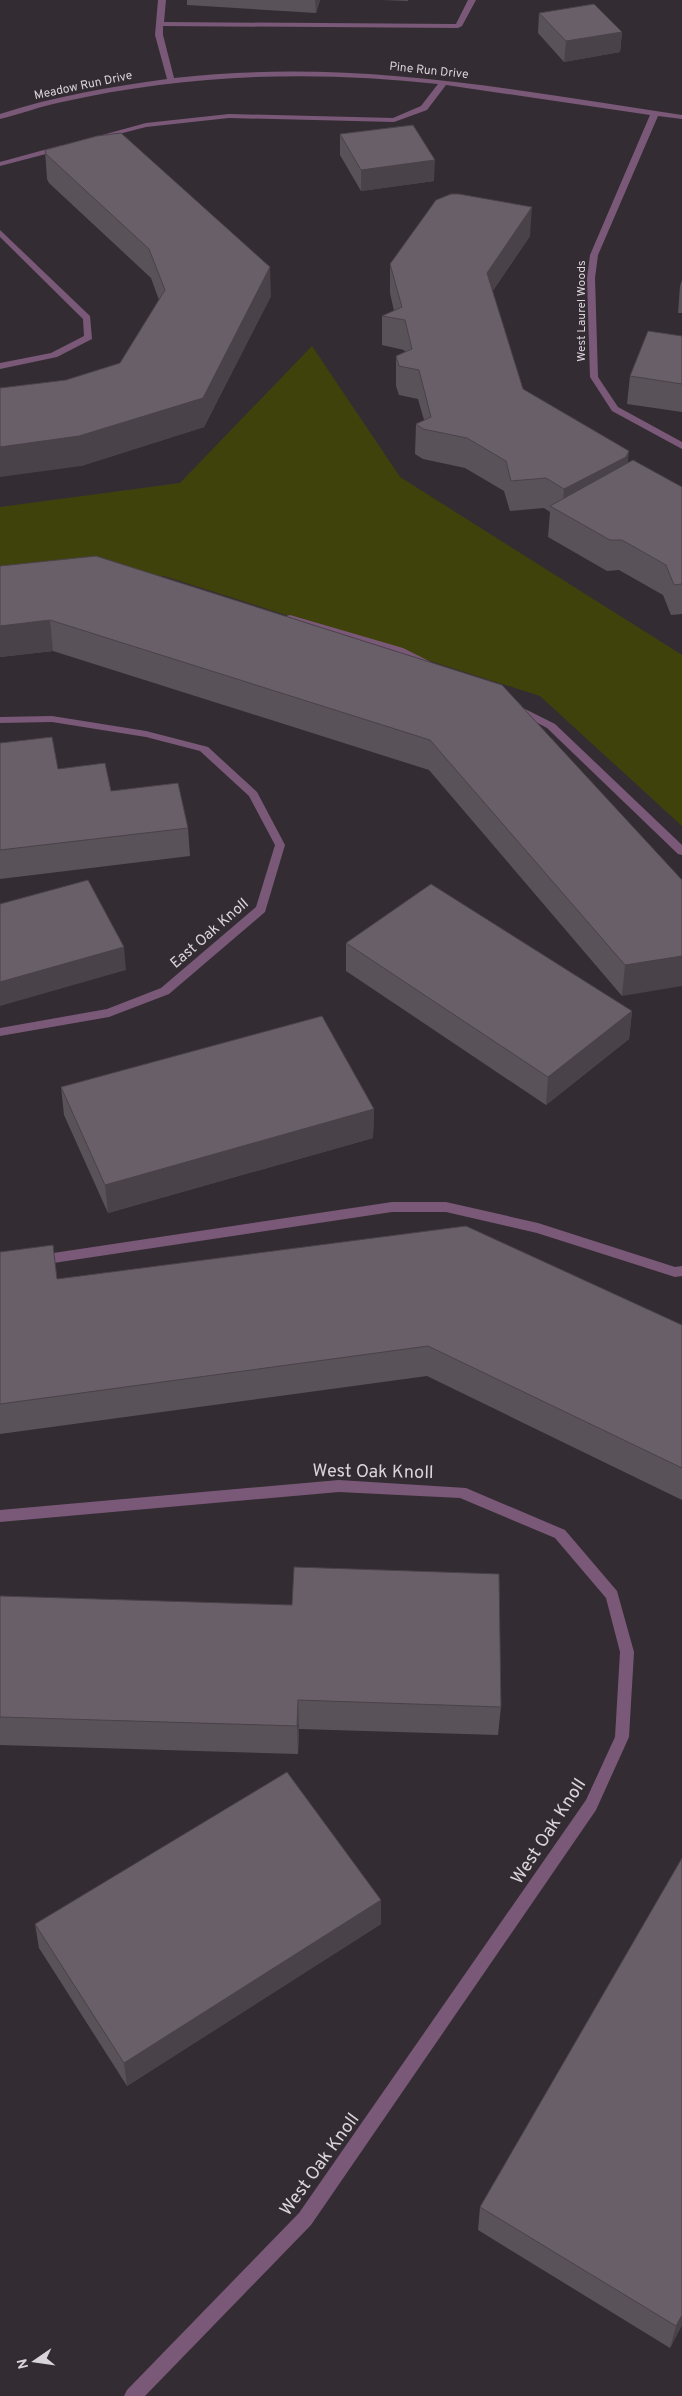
<svg xmlns="http://www.w3.org/2000/svg" width="682" height="2396" font-family="Overpass,sans-serif">
	<rect width="100%" height="100%" fill="#342c33"/>
	<path fill="#40420b" d="M312,346L400,477L682,655V826L540,696L164,576L0,597V507L180,483Z"/>
	<g fill="none" stroke-linecap="round" stroke-linejoin="round">
		<path fill="#7a5978" fill-rule="evenodd" d="M158,0H166L164,22L456,24L468,0H476L462,26L458,28L163,26V35L174,78C350,58 510,89 682,115V119L658,116L598,255L595,278L598,377L618,407L682,442V449L612,411L590,377L587,278L590,255L650,115L446,85L427,110L394,122L229,118L146,127L88,142L84,140L146,123L229,114L393,118L421,106L438,84C312,70 186,74 62,102C41,106 21,114 0,119V114C54,96 111,87 167,79L155,35Z
			M62,145H65V149L0,166V162Z
			M0,230L90,316L92,339L57,357L0,369V363L51,353L84,336L83,319L0,237Z
			M290,615L403,648L437,665L432,668L428,667L395,652L286,620V616Z
			M515,704L555,724L682,845V855L678,854L547,728L511,709V705Z
			M52,716L146,731L208,747L257,792L285,845L265,912L169,994L109,1017L0,1036V1028L107,1009L161,988L256,907L275,845L249,796L200,751L146,737L52,722L0,723V717Z
			M392,1202H446L538,1223L675,1267L682,1266V1276L675,1277L537,1233L446,1212H392L40,1265L35,1263L34,1260L35,1257L40,1255Z
			M339,1480L466,1488L565,1530L617,1591L634,1652L629,1737L596,1810L311,2225L145,2396H124L127,2390L299,2213L586,1800L615,1737L620,1652L606,1598L555,1538L460,1498L339,1492L0,1522V1510Z"/>
	</g>
	<path fill="#5a5259" d="M187,0H320L316,13L187,5Z
		M382,0H408V1Z
		M539,13L622,32L620,52L564,62L538,33Z
		M340,134L434,181L361,191L340,155Z
		M45,150L271,296L204,427L81,466L120,363L159,300L151,278L49,183L47,179Z
		M530,236L492,292L523,389L628,463L682,487V614L671,615L663,595L619,570L607,571L548,537L550,512L544,508L510,511L504,491L465,468L423,459L415,454L416,424L424,420L418,399L399,395L396,386V356L405,352L404,350L382,345V316L394,311L390,293V264Z
		M682,280V313H678L680,286Z
		M682,336V412L627,404L630,376Z
		M0,566L502,685L682,880L622,996L429,770L53,651L0,657Z
		M0,743L58,769L111,791L188,828L190,856L0,879Z
		M346,943L632,1011L629,1039L546,1105L346,971Z
		M61,1087L374,1109L373,1138L108,1213L64,1115Z
		M0,1252L57,1279L682,1325V1500L427,1376L0,1434Z
		M0,1596L501,1707L498,1735L299,1729L298,1754L0,1745Z
		M682,1858V2325L670,2348L478,2230L480,2207Z
		M381,1900V1924L127,2086L39,1948L35,1924Z"/>
	<path fill="#4a4249" d="M315,0H320L316,13Z
		M622,32L620,52L564,62L566,41Z
		M435,160L434,181L361,191V170Z
		M532,207L530,236L485,302L487,273Z
		M270,267L271,296L204,427L81,466L0,477V447Z
		M629,451L626,481L562,513L564,489Z
		M50,620L53,651L0,657V626Z
		M124,947L126,970L0,1006V982Z
		M682,956V986L622,996L625,965Z
		M632,1011L629,1039L546,1105L548,1077Z
		M374,1109L373,1138L108,1213L105,1185Z
		M298,1700L299,1729L298,1754L297,1726Z
		M381,1900V1924L127,2086L124,2063Z
		M682,2315V2325L670,2348L676,2326Z"/>
	<path fill="#695f68" stroke="#4a4249" d="M594,4L622,32L566,41L539,13Z
		M413,125L435,160L361,170L340,134Z
		M121,133L270,267L203,398L79,436L0,447V388L66,380L120,363L165,290L149,249L46,154L45,150L97,136Z
		M451,194H459L532,207L487,273L523,389L629,451L626,457L564,489L546,478L511,481L506,461L467,438L423,429L416,424L431,417L419,370L399,366L396,356L412,349L405,320L382,316L402,307L390,264L436,200Z
		M648,331L682,336V384L630,376Z
		M633,460L682,487V584L674,585L666,565L622,540H610L550,506Z
		M96,556L502,685L682,880V956L625,965L430,740L50,620L0,626V566Z
		M52,737L58,769L105,763L111,791L178,783L188,828L0,850V743Z
		M88,880L124,947L0,982V904Z
		M431,884L632,1011L548,1077L346,943Z
		M322,1016L374,1109L105,1185L61,1087Z
		M466,1226L682,1325V1468L428,1346L0,1404V1252L53,1245L57,1279Z
		M294,1567L499,1574L501,1707L298,1700L297,1726L0,1717V1596L292,1605Z
		M287,1772L381,1900L124,2063L35,1924Z
		M682,1858V2315L676,2326L480,2207Z"/>
	<g text-anchor="middle" stroke-width="4.5" stroke-linejoin="round" paint-order="stroke">
		<g font-size="12" fill="#dad5da" stroke="#342c33">
			<text transform="translate(429 70) rotate(6)" y="4">Pine Run Drive</text>
			<text transform="translate(83 85) rotate(-12)" y="4">Meadow Run Drive</text>
			<text transform="translate(581 311) rotate(-90)" y="4">West Laurel Woods</text>
		</g>
		<g font-size="15" fill="#dad5da" stroke="#342c33">
			<text transform="translate(209 933) rotate(-41)" y="5">East Oak Knoll</text>
		</g>
		<g font-size="18" fill="#dad5da" stroke="#342c33">
			<text transform="translate(373 1471) rotate(1)" y="6">West Oak Knoll</text>
			<text transform="translate(548 1831) rotate(-57)" y="6">West Oak Knoll</text>
			<text transform="translate(319 2164) rotate(-54)" y="6">West Oak Knoll</text>
		</g>
	</g>
	<g transform="translate(35 2361) rotate(257)" stroke="#342c33" stroke-width="4" paint-order="stroke">
	<path d="M0-4L9 19L0 12L-9 19Z" fill="#dad5da"/>
	<text y="-8" font-size="14" font-weight="bold" text-anchor="middle" fill="#dad5da">N</text>
	</g>
</svg>
